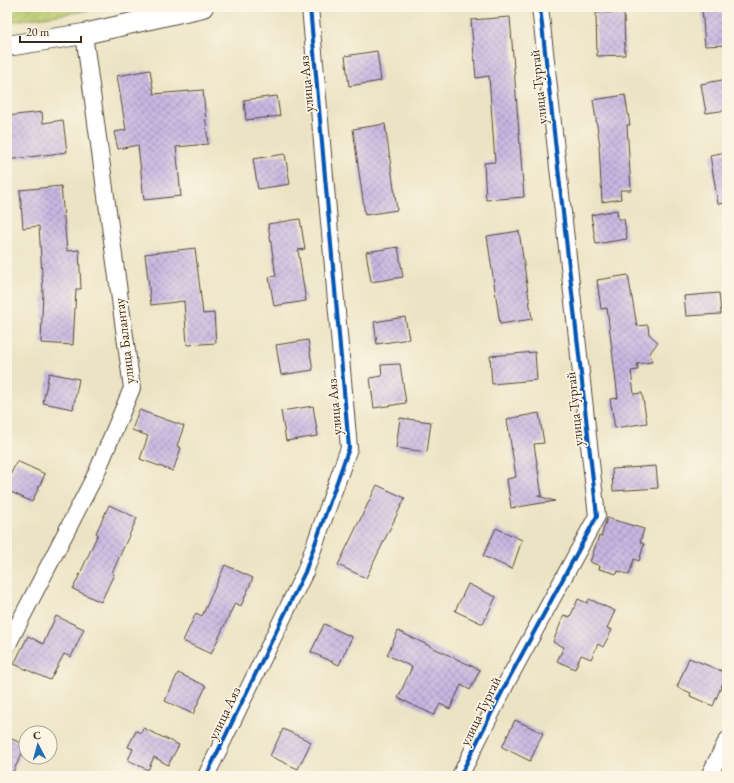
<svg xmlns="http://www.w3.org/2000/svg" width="734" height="783" font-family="'EB Garamond',serif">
	<defs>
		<pattern id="garden-furrows" width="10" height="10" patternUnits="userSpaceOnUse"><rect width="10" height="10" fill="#b9cb6e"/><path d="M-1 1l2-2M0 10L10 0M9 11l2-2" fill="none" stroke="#a0ae5f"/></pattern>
		<pattern id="building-cross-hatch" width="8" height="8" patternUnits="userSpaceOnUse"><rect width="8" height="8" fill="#c7b7e2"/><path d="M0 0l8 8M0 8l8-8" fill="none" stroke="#a395b7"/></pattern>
	</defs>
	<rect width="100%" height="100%" fill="#fcf5e5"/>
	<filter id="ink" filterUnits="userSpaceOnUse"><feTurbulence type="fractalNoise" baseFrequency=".025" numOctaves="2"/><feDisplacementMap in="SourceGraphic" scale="8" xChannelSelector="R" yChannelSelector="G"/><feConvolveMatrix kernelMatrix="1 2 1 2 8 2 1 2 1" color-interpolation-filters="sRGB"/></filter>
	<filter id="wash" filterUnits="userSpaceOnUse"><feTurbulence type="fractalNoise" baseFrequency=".012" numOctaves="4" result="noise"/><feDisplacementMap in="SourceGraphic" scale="16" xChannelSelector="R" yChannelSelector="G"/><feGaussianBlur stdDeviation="0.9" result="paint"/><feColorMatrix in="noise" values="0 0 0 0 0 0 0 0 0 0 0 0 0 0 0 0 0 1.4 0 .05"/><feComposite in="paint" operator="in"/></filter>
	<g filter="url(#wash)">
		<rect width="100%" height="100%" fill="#ebe4c4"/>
		<path fill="url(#garden-furrows)" stroke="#7a7a46" d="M7,7H116L7,22Z"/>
		<g id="blocks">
			<path fill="url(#building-cross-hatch)" d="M702,7H727V45L705,46Z
				M624,12L625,55L597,56L596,13Z
				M510,17L524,197L486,200L484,163L495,162L489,76L476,78L471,20Z
				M377,51L381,81L349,86L345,56Z
				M150,70L154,94L203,90L208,144L176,147L181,196L144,200L138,145L118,149L114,132L126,130L117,76Z
				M727,79V110L706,113L701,84Z
				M625,95L630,125H627L631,190H620L621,199L602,202L599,145H600L593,100Z
				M277,96L280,116L246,120L244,100Z
				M42,112L43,123L63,120L67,152L7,160V116Z
				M385,124L397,210L365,215L353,129Z
				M727,152V203L718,204L710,155Z
				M285,154L290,184L258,189L253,159Z
				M61,186L67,251L79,250L81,289H76L73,345L41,343L43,291L39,226L23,228L20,190Z
				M617,210L618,219H624L627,239L596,244L591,215Z
				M300,219L305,249L298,250L306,301L274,306L269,277L276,276L268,224Z
				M519,231L532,319L500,324L487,236Z
				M398,247L403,277L371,282L366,252Z
				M195,248L203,314L214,313L216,343L187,345L184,301L151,305L145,254Z
				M628,275L637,326L648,325L649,334L658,342L650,353L652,362L637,364L638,370L631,371L634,394L642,393L647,423L615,428L610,399L618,398L613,358L607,308L601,309L597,280Z
				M719,293L721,314L686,316L684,296Z
				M405,317L409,339L377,344L374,322Z
				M308,340L313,370L281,375L276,345Z
				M535,352L537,380L492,384L490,356Z
				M400,364L406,403L374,408L370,378L382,376L381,365Z
				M49,373L79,379L73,409L43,403Z
				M313,406L318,436L286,441L281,411Z
				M139,410L184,426L177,446L181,448L173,471L140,459L148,436L132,430Z
				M539,413L544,443L534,444L542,496H538L555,501L511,508L507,479L516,477L507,419Z
				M400,418L431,422L427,452L396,448Z
				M17,461L45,474L32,502L7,490V482Z
				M656,466L658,488L613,491L612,469Z
				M377,485L405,498L366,578L338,565Z
				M109,505L137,518L112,573L114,574L101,602L73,589L98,534L96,533Z
				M607,518L644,529L640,542L644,544L639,561L634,559L629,575L618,571L617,574L599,569L600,566L590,562L599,536L601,537Z
				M496,528L522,540L512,569L483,556Z
				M225,565L253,578L241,606L235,603L211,654L183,641L196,613L202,616Z
				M468,584L496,597L483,624L455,611Z
				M578,599L587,603L589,599L615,611L607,628L612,630L603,647L598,644L591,659L581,655L575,669L557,661L564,647L553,642L564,615L570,617Z
				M56,616L84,629L71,657L64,654L50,680L14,664L28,636L43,644Z
				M324,624L352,637L339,665L311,652Z
				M398,631L480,670L470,690L461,685L450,709L440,704L434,715L398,698L412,667L387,655Z
				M689,658L727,673L713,706L690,696L691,693L677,687Z
				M178,673L206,686L193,714L165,701Z
				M515,720L543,733L530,761L502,747Z
				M143,728L179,745L168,765L154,757L148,770L128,760L133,749L128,747L136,731L141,733Z
				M283,729L311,742L298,769L270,756Z
				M7,737L26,745L11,776H7Z"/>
		</g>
	</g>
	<g filter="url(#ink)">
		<use href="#blocks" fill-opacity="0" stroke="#554637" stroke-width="1"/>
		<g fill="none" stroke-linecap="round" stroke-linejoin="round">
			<g stroke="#554637" stroke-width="18">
				<path id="minor" d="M7,646L96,474L132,388L84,34
					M206,776L305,572L349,448L310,7
					M460,776L508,680L597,516L540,7
					M709,776L727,740"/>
			</g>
			<g stroke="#554637" stroke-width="22">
				<path id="tertiary" d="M7,46L84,34L203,7"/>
			</g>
			<use href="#minor" stroke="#fff" stroke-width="16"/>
			<use href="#tertiary" stroke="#fff" stroke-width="20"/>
			<g stroke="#fcf5e5" stroke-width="6">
				<path id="cycleway" d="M206,776L305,572L349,448L310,7
					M460,776L508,680L597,516L540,7"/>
			</g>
			<use href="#cycleway" stroke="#0057b8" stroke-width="4"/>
		</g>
	</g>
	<g text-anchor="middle" stroke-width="3.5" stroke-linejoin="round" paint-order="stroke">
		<g font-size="14" fill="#3b2a1e" stroke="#fcf5e5">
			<text transform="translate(306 84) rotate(-95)" y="5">улица Аяз</text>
			<text transform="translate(538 87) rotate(-96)" y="5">улица Тургай</text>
			<text transform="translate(124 341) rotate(-97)" y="5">улица Балантау</text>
			<text transform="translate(334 407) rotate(-95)" y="5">улица Аяз</text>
			<text transform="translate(574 409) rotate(-96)" y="5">улица Тургай</text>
			<text transform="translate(480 711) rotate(-64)" y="5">улица Тургай</text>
			<text transform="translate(224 713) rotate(-64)" y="5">улица Аяз</text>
		</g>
	</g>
	<rect width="734" height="783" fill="none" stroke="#fcf5e5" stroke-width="24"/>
	<g transform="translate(38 745) rotate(354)"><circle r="19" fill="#fcf5e5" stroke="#afa495"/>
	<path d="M0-3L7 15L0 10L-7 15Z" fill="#1f6fb2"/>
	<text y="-6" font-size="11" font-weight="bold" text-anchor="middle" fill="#3b2a1e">С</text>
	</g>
	<path d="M20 36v6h61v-6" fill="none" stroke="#3b2a1e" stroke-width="2"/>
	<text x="26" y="36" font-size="12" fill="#3b2a1e" stroke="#fcf5e5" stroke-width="3" paint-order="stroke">20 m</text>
</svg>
